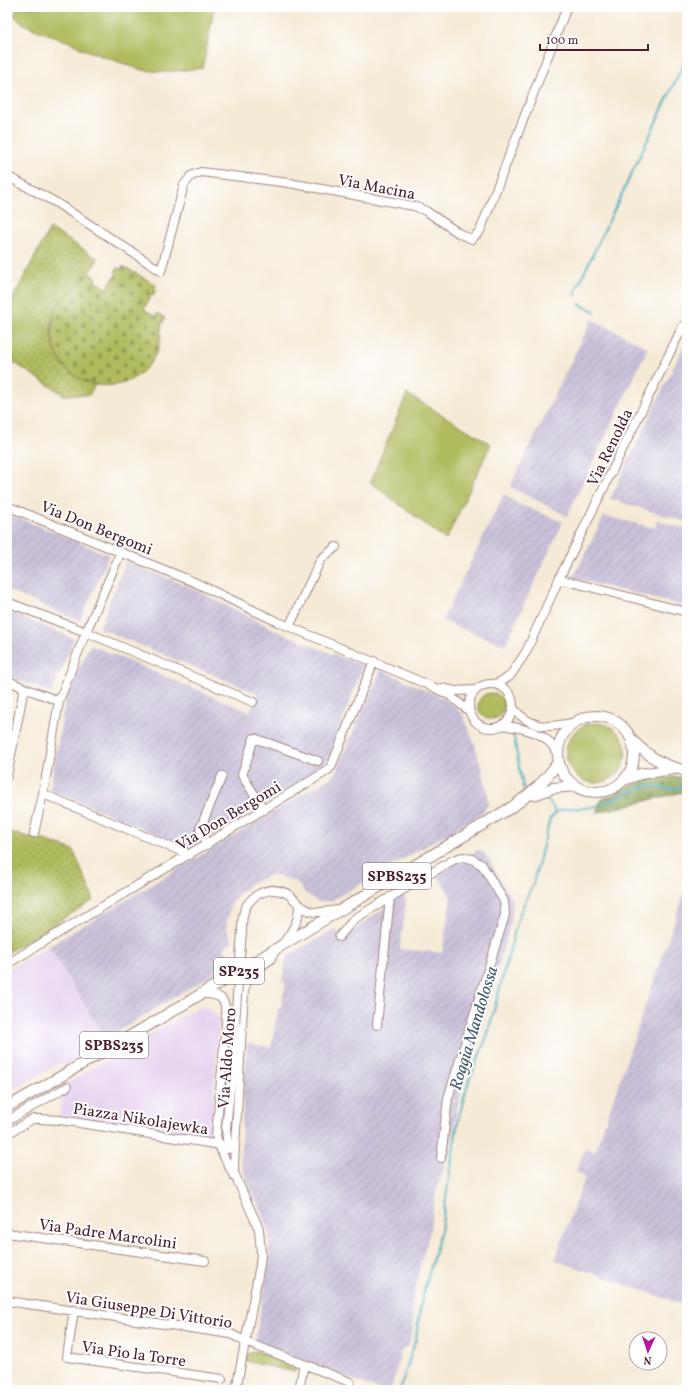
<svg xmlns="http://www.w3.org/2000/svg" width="694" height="1397" font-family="Vollkorn,serif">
	<defs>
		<pattern id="industrial-furrows" width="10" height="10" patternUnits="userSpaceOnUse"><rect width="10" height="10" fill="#c8c0d8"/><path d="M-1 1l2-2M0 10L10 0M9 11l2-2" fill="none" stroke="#ada5ba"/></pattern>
		<pattern id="forest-firs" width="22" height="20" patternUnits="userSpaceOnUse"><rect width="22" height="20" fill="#8ba354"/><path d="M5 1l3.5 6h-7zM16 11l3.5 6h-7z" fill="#748446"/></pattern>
		<pattern id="cemetery-stones" width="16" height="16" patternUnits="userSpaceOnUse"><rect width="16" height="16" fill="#afbb5d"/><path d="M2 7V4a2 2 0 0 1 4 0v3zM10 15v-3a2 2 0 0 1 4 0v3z" fill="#90974d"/></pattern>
		<pattern id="garden-dots" width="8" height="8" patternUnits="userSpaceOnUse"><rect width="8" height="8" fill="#afbb5d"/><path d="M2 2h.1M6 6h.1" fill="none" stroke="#90974d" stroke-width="1.8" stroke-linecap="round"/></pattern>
	</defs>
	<rect width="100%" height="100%" fill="#fff"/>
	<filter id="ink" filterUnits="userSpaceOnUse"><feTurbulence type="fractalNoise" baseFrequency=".025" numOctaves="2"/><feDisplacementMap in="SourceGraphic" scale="8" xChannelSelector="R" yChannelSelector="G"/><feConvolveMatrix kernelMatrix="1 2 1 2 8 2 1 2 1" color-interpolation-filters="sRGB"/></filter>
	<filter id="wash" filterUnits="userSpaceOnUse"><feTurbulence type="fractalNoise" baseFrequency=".012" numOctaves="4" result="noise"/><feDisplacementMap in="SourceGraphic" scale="16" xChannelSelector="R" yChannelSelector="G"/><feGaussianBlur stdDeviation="0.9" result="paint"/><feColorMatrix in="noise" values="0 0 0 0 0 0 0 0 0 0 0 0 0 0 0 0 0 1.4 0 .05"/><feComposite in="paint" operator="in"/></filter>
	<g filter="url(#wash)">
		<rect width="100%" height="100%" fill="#f5ead5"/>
		<path fill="#e6d3f0" d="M49,946L105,1039L100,1046L67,1065L59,1063L7,1093V970Z
			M202,1007L210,1009L215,1013L218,1017L219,1023L210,1137L60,1116L64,1085L195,1009Z"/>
		<path fill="url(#industrial-furrows)" d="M592,319L648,348L567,516L510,487Z
			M687,339V522L610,499Z
			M504,494L516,503L563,522L505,645L442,621Z
			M7,513L109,555L80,621L7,590Z
			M604,516L655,528L657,521L687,529V607L573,578Z
			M126,562L188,586L281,633L363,666L328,760L321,770L190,849L50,789L66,696L90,645L250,712L257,693L99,628Z
			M7,611L74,639L52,693L7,676Z
			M381,670L443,698L455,707L463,715L475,745L488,793V805L481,814L331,901L318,902L304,892L297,882L285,878L270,875L252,883L239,893L230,907L226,927L233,941L224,947L231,963L105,1039L49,946L334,776Z
			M478,850L483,852L487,857L513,902L512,917L470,1066L458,1103L450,1150L436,1190L429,1236L421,1262L412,1304L413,1331L408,1346L401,1351L391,1390H379L257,1342L256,1336L269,1259V1233L262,1212L245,1177L240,1159L247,1043L271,1048L278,1009H280L286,984L282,982L287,956L337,928L340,940L380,911L403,892L406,903L400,949L442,953L451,897L435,872Z
			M687,885V1306L555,1260L585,1176L576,1172L585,1148L595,1152Z"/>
		<path fill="#afbb5d" stroke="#7c6d44" d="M17,7H214L203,68L165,72L142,70L82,49L72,43L32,28L22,23L14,16Z
			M407,394L491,444L446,540L370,482Z
			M478 706a13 13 0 1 1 26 0a13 13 0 1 1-26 0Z
			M566 753a30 30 0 1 1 60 0a30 30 0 1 1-60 0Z
			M257,1351L289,1363L295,1367V1372L245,1361L248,1354Z"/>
		<path fill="url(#forest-firs)" stroke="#6a6140" d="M670,777H687V791L596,813L601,799C614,796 621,789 633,784C645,779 658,779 670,777Z"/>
		<path fill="url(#cemetery-stones)" stroke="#7c6d44" d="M123,266L156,285L154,289L156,290L153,295L152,294L144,309L155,316L158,313L165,318C159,329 162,330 160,341C158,351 153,361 146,368C110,408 43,375 53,321C54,312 59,301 65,294C74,286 78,286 85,275L87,276L89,274L97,278L95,282L107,288L117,273L115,272L117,268L121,269Z"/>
		<path fill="url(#garden-dots)" stroke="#7c6d44" d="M50,228L98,259L87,277L85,275C83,278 82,281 80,283C73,291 66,293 60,302C45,324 51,359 73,374C79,379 87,382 95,385L89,395H64L7,358V309Z
			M7,832L48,841L73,850L94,900L7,953Z"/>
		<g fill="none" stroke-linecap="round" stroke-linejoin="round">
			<path stroke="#3ea9be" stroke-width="2" d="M576,295V290L687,57
				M579,304L596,312
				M513,732L523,788
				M545,797L553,807L555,813
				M400,1390L416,1338L421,1303L441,1230L458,1120L469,1080L487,1037L516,926L520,913L533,884L550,819C561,803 576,811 592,807C610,803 627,791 644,787C660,783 672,797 687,782"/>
		</g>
	</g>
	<g filter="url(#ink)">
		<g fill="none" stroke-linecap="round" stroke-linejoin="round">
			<g stroke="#a08480" stroke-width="10">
				<path id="minor" d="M7,176L55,202L161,271L184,185L191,176L201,172L289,183L414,206L426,211L460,234L472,239L480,231L567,7
					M7,506L194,582L278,622L431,686L449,695L469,711
					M559,579L687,612
					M7,602L86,632L253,702
					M289,627L321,559L336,547
					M7,680L24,688
					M469 706a22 22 0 1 1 44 0a22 22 0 1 1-44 0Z
					M494,684L500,682L510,676L526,652L559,579L683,326
					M441,688L455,691L476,690
					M513,708C531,729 547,728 572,723
					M502,725C517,728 540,730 550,743C553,746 555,750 557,753
					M7,776L24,688L59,701
					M43,794L190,855
					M264,810L242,775L254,738L318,761
					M34,833L43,794L59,701L86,632L121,552
					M207,845L200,829L222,776
					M242,931C242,926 242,921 243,916C246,897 268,884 286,893C296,898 297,907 310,911C319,914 329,911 338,910
					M339,937L354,919L453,860L462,857L472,859L482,865L504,901L505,915L448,1098L441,1158
					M283,944C292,930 299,923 299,906
					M7,964L327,771L331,767L374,661
					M200,994C226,993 226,1002 226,1024L216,1136L222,1153L234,1176
					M377,1025L390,897
					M7,1121L61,1090L67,1087
					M7,1134L33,1119H39L60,1120L118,1129L228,1146L234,1144
					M228,1149L226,1129L231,1079L235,1023
					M7,1233L205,1261
					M7,1301L231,1334L246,1342L350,1382
					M74,1310L67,1357L222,1379
					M236,1390L260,1265L261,1253L259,1229L234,1173V1164L244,990L249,977L255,970L270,960L277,948
					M299,1390L304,1364"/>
			</g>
			<g stroke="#a08480" stroke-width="12">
				<path id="major" d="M558 754a38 38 0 1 1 76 0a38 38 0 1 1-76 0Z
					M632,740C649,757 663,766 687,771
					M624,780L640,774L674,769
					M534,795L553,788L576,786
					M7,1107L46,1085L161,1018L512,807C530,794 546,781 558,762"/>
			</g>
			<use href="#minor" stroke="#fff" stroke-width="8"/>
			<use href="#major" stroke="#fff" stroke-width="10"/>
			<g stroke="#a08480" stroke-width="10" stroke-linecap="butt">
				<path id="minor-bridge" d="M235,1023L242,931"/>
			</g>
			<use href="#minor-bridge" stroke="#fff" stroke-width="8"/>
		</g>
	</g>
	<g text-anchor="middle" stroke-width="4" stroke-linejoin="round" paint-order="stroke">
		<g fill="#fff" stroke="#80626b" stroke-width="1">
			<rect x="363" y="863" width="68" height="26" rx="3"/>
			<rect x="214" y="958" width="50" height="26" rx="3"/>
			<rect x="80" y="1032" width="68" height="26" rx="3"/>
		</g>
		<g font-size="15" font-weight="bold" fill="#4a1f2b">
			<text x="397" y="881">SPBS235</text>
			<text x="239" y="976">SP235</text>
			<text x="114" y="1050">SPBS235</text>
		</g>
		<g font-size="16" fill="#4a1f2b" stroke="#fff">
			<text transform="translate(377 186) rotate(11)" y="6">Via Macina</text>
			<text transform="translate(609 447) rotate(-64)" y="6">Via Renolda</text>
			<text transform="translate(97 527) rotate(22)" y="6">Via Don Bergomi</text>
			<text transform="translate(228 815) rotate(-31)" y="6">Via Don Bergomi</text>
			<text transform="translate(226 1058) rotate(-86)" y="6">Via Aldo Moro</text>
			<text transform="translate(141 1118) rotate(9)" y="6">Piazza Nikolajewka</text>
			<text transform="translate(108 1233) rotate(8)" y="6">Via Padre Marcolini</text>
			<text transform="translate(149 1309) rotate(9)" y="6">Via Giuseppe Di Vittorio</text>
			<text transform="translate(134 1353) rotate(8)" y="6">Via Pio la Torre</text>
		</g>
		<g font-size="17" font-style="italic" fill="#455d6d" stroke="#fff">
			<text transform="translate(473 1028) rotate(-73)" y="6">Roggia Mandolossa</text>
		</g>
	</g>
	<rect width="694" height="1397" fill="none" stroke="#fff" stroke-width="24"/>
	<g transform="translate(648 1351) rotate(183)"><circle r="19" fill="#ffffff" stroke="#b7a5aa"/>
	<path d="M0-3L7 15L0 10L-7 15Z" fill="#b5179e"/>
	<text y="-6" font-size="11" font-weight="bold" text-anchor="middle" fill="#4a1f2b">N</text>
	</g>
	<path d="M540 44v6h108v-6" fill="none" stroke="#4a1f2b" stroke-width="2"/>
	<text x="546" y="44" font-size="12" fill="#4a1f2b" stroke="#ffffff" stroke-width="3" paint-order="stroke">100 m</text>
</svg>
